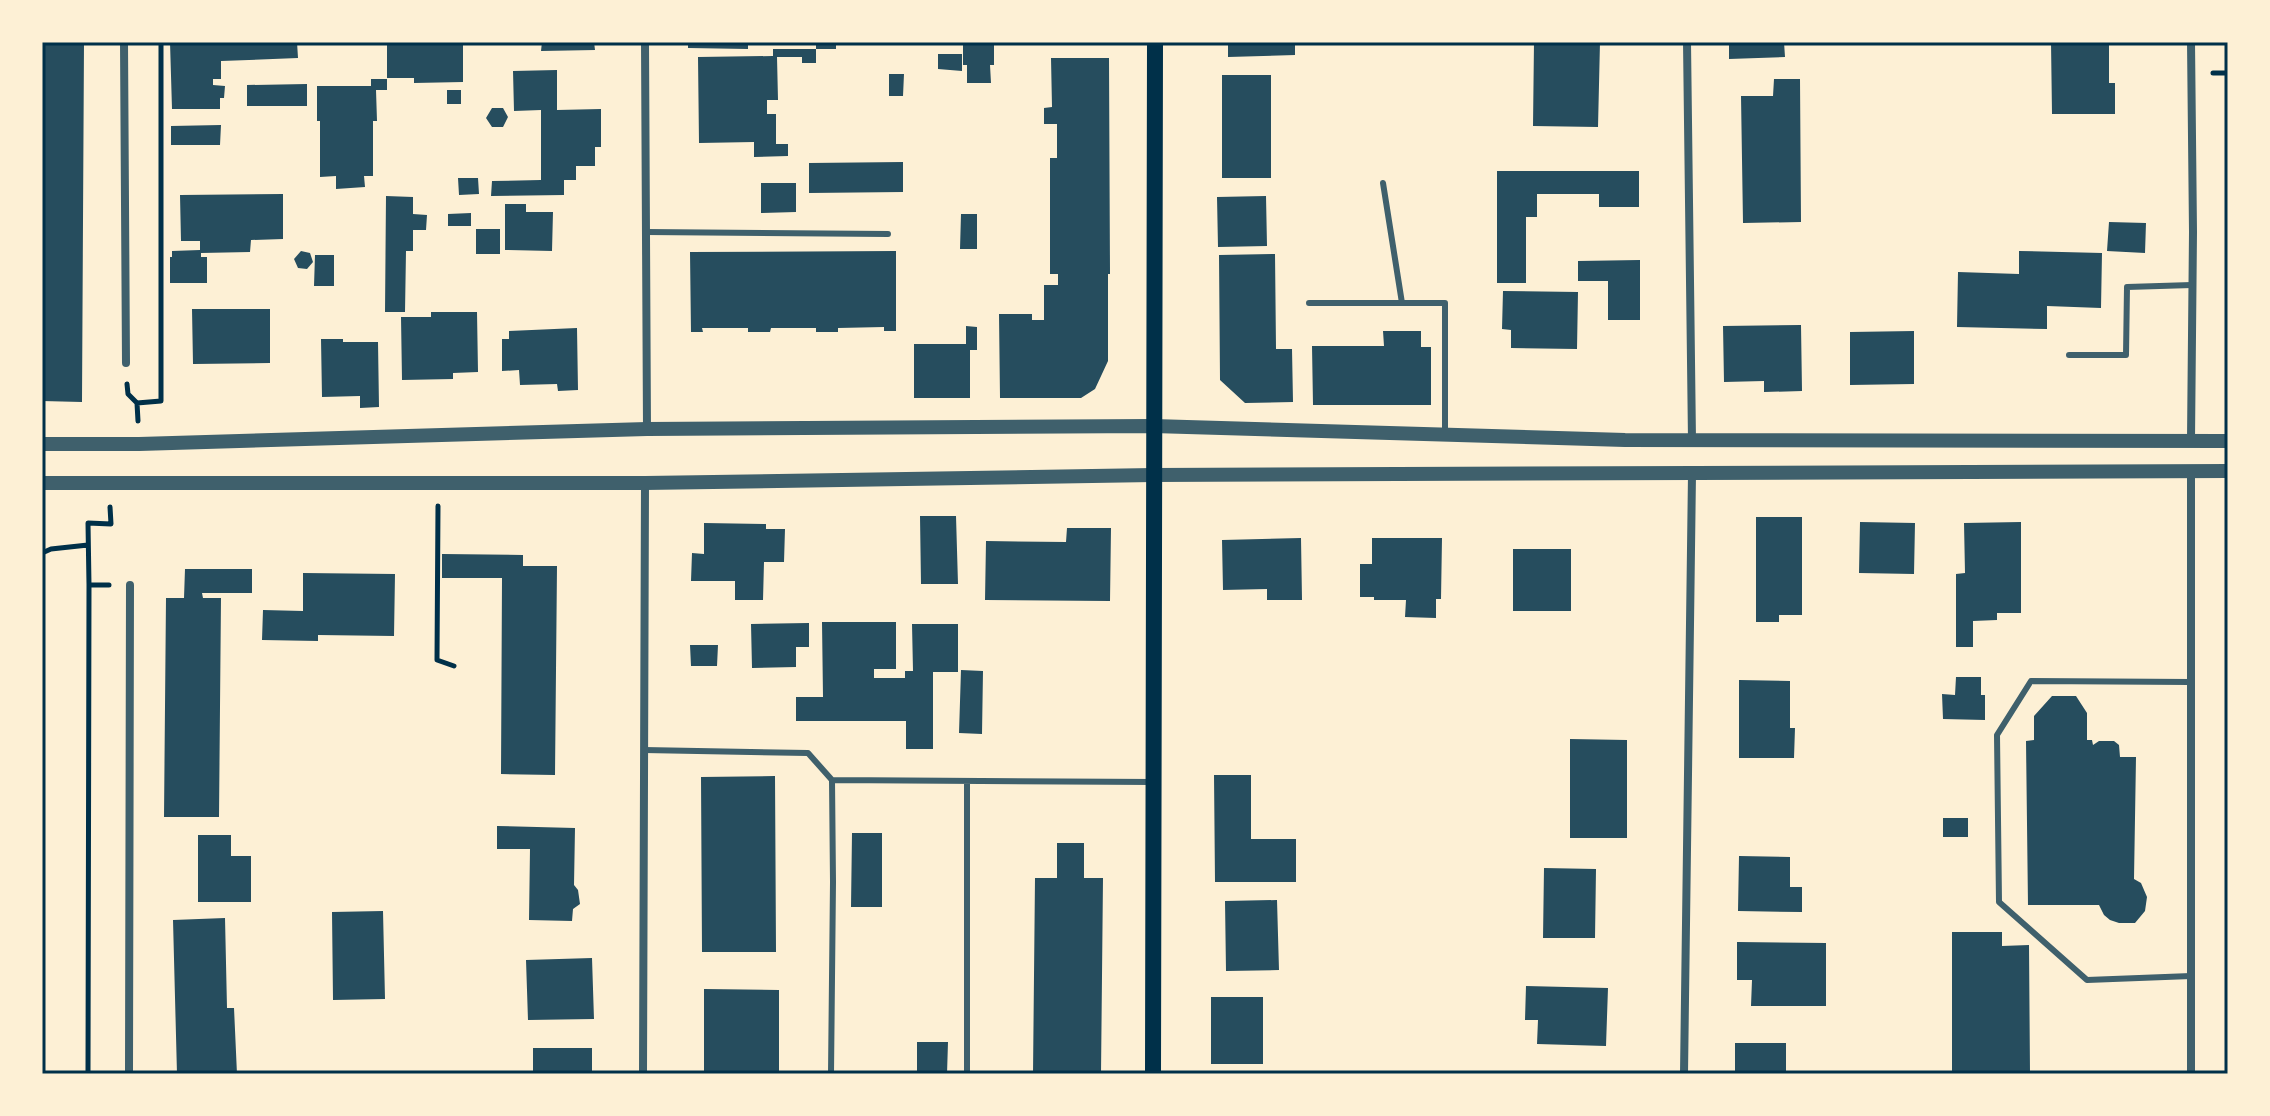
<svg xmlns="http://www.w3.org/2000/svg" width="2270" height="1116" font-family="'IBM Plex Sans',sans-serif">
	<rect width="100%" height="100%" fill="#fdf0d5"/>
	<path fill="#264d5e" d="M42,42H84L82,402L42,401Z
		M170,42H297L298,58L221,61V79H213V85L225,86L224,98H220V109H172Z
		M387,42H463V82L414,83V78H387Z
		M542,42H594L595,50L541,51Z
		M688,42H748V49L688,48Z
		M816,42H836V49H816Z
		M963,42H994V65H990L991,83H967V65H963Z
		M1228,42H1295V55L1228,57Z
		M1534,42H1600L1598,127L1533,126Z
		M1729,42H1784L1785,57L1729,59Z
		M2051,42H2109V83H2115V114H2052Z
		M773,49H816V63H802V57H777L778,100H767V114H776V144H788V156L754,157V142L699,143L698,57L773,56Z
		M938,54H962V71L938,69Z
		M1051,58H1109L1110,274H1108V361L1095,389L1081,398H1000L999,314H1032V320H1044V285H1058V274H1050V158H1057V124H1044V108L1052,107Z
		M557,70V110L601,109V147H595V166H576V180H564V195L491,196L492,181L541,180V110L514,111L513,71Z
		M889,74H904L903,96H889Z
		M1222,75H1271V178H1222Z
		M371,79H387V90H376L377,121H373V176H364L365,187L336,189V176L320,177V121H317V86H371Z
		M1774,79H1800L1801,222L1743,223L1741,96H1773Z
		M307,84V106H247V85Z
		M447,90H461V104H447Z
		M492,108H503L508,117L503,127H492L486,118Z
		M221,125L220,145H171V126Z
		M903,162V192L809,193V163Z
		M1497,171H1639V207H1599V194H1537V217H1526V283H1497Z
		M458,178H478L479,194L459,195Z
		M761,183H796V212L761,213Z
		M283,194V239L251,240L250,252L201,253V257H207V283H170V257H172V251L200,250V241H181L180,195Z
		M386,196L413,197V214L427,215L426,230H413V251H406L405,312H385Z
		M1266,196L1267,246L1218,247L1217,197Z
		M505,204H526V212H553L552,251L505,250Z
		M471,213V226H448V214Z
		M961,214H977V249H960Z
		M2109,222L2146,223L2145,253L2107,251Z
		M476,229H500V254H476Z
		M301,251L310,253L313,262L307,269L298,268L294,259Z
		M896,251V331H884V327L838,328V332H816V328H771L770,332H748V328H702L703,332H691L690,252Z
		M2019,251L2102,253L2101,308L2047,306V329L1957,327L1958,272L2019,274Z
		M1275,254L1276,349H1292L1293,402L1245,403L1220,380L1219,255Z
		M315,255H334V286H314Z
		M1640,260V320H1608V281H1578V261Z
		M1503,291L1578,292L1577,349L1511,348V330L1502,329Z
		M192,309H270V363L193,364Z
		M431,312H477L478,372L453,373V379L402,380L401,317H431Z
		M1801,325L1802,391L1764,392V381L1724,382L1723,326Z
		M966,326L977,327V350H970V398H914V344H966Z
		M577,328L578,390L558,391L557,384L520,385L519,370L502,371V339H509V331Z
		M1383,331H1421V347H1431V405H1313L1312,346H1384Z
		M1914,331V384L1850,385V332Z
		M321,339H343V342H378L379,407L360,408V396L322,397Z
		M920,516H956L958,584H921Z
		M1756,517H1802V615H1779V622H1756Z
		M1860,522L1915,523L1914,574L1859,573Z
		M2021,522V613H1997V620L1973,621V647H1956V574L1965,573L1964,523Z
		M704,523L766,524V529H785L784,562H764L763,600H735V581H691L692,553L704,554Z
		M1067,528H1111L1110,601L985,600L986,541L1066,542Z
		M1301,538L1302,600H1267V589L1223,590L1222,540Z
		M1372,538H1442L1441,599H1436V618L1405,617L1406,600H1374V597H1360V564H1372Z
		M1513,549H1571V611H1513Z
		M442,554L523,555V566H557L555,775L501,774L502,578H442Z
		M185,569H252V593H202L203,598H221L219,817H164L166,598H184Z
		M303,573L395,574L394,636L318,635V641L262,640L263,610L303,611Z
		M822,622H896V669H874V678H905V671H913L912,624H958V672H933V749H906V721H796V697H823Z
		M809,623V647H796V667L752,668L751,624Z
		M690,645H718L717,666H691Z
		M961,670L983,671L982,734L959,733Z
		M1956,677H1981V695H1985V720L1943,719L1942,694L1955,695Z
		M1739,680L1790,681V728H1795L1794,758H1739Z
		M2052,696H2076L2087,713V740H2092L2093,745L2099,741H2114L2119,745L2120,757H2136L2134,879L2141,883L2147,897L2145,911L2135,923H2119L2110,920L2104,915L2099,905H2028L2026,741L2034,740V716Z
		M1570,739L1627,740V838H1570Z
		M1214,775H1251V839H1296V882H1215Z
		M775,776L776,952H702L701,777Z
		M1943,818H1968V837H1943Z
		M497,826L575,828L574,885L578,890L580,904L573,909L572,921L529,920L530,849H497Z
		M852,833H882V907H851Z
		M198,835H231V856H251V902H198Z
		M1057,843H1084V878H1103L1101,1074H1033L1035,878H1057Z
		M1739,856L1790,857V887H1802V912L1738,911Z
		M1544,868L1596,869L1595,938H1543Z
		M1277,900L1279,970L1226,971L1225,901Z
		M383,911L385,999L333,1000L332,912Z
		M225,918L227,1008H234L237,1074H177L173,920Z
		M1952,932H2002V946L2029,945L2030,1074H1952Z
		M1737,942L1826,943V1006H1751L1752,980H1737Z
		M592,958L594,1019L528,1020L526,960Z
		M1526,986L1608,988L1606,1046L1537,1044L1538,1020H1525Z
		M704,989L779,990V1074H704Z
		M1211,997H1263V1064H1211Z
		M917,1042H948L947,1074H917Z
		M1735,1043H1786V1074H1735Z
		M533,1048H592V1074H533Z"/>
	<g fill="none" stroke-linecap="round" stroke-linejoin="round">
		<path stroke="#003049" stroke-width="5" d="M2213,73H2228
			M127,384L128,394L137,403
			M138,421L137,403L161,401V42
			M438,506L437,660L454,666
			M42,553L51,549L88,545
			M109,585H89L88,523L111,524L110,507
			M88,1074L89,585"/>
		<path stroke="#3f606c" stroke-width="6" d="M1383,183L1402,303
			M646,232L888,234
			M1309,303H1445V434
			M2069,355H2126L2127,287L2192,285
			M2190,682L2031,681L1997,735L1999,902L2087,980L2191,976
			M644,750L808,753L832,780L1153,782
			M831,1074L833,882L832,780
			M967,1074V781"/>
		<path stroke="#3f606c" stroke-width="8" d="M124,42L126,363
			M645,42L647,429
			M1687,42L1692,440
			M2191,440L2193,232L2191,42
			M129,1074L130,585
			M643,1074L645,483
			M1684,1074L1692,474
			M2191,1074V471"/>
		<path stroke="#3f606c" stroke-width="14" d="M42,444H139L647,429L1153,426L1625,440L2228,441
			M42,483H645L1153,475L2228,471"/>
		<path stroke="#003049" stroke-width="16" d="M1153,1074L1155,42"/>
	</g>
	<rect width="2270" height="1116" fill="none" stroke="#fdf0d5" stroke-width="88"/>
	<rect x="44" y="44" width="2182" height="1028" fill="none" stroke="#003049" stroke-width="3"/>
</svg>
